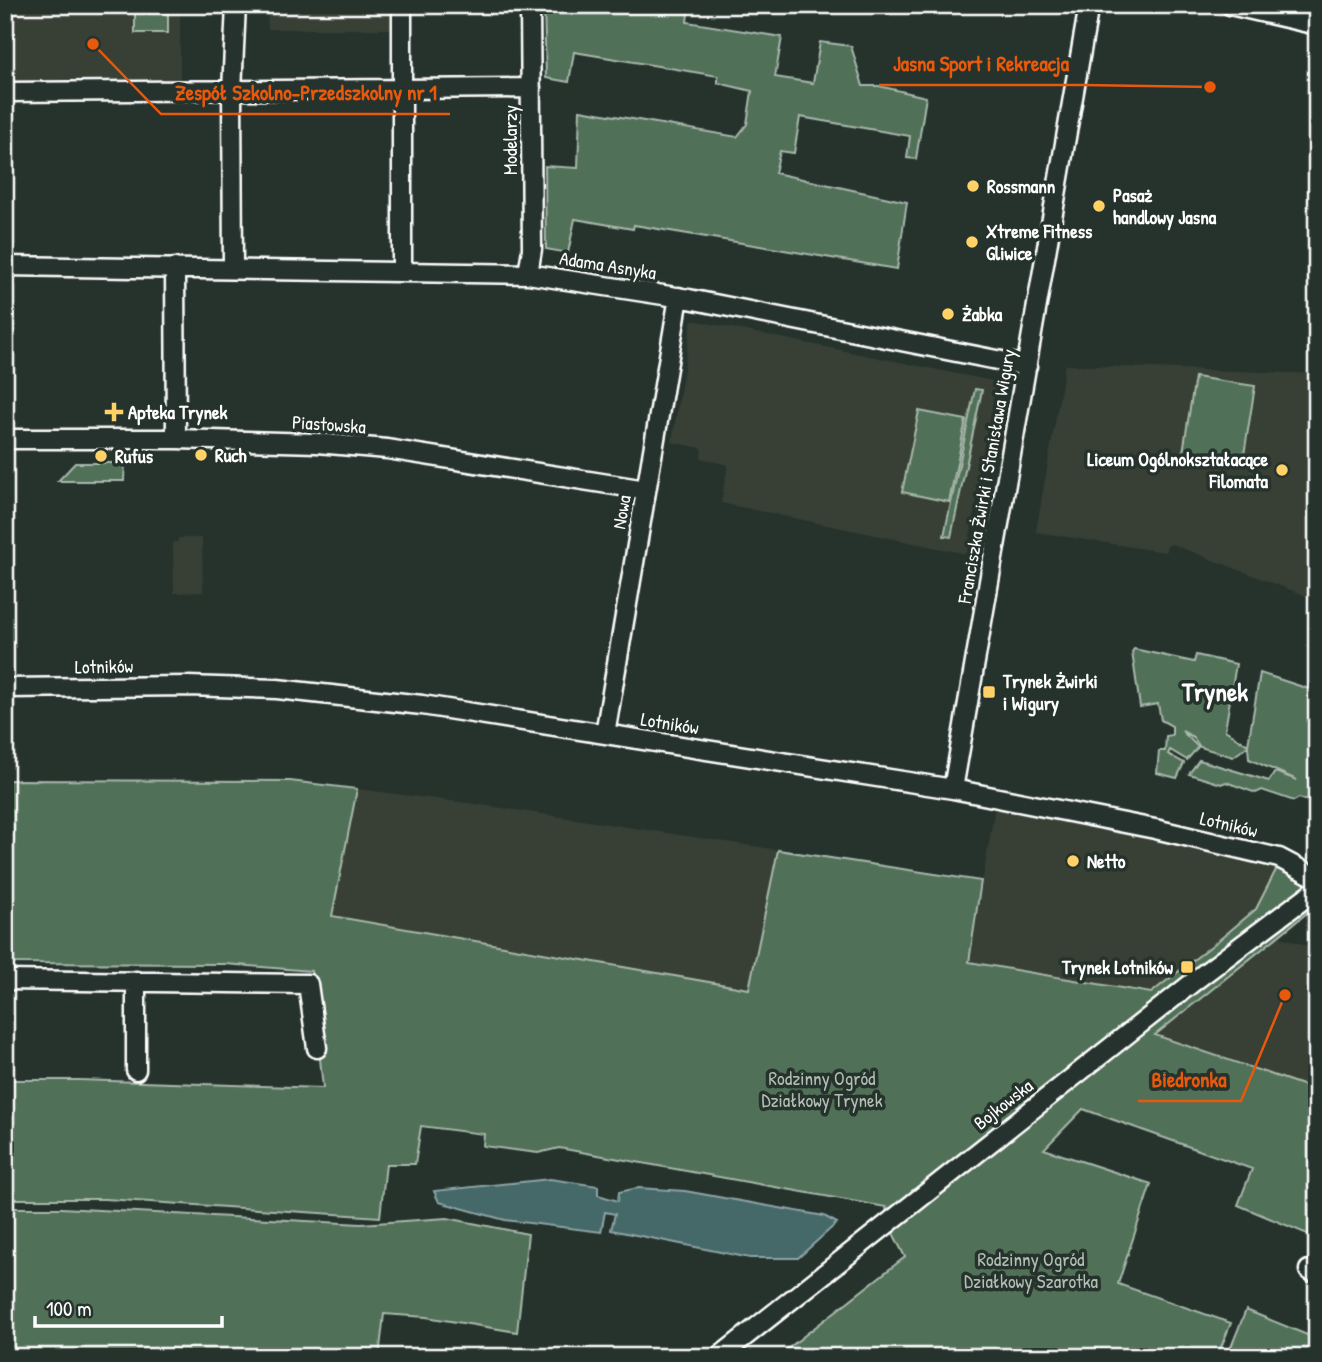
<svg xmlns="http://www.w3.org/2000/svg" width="1322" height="1362" font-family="'Patrick Hand',sans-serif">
	<rect width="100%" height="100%" fill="#26332d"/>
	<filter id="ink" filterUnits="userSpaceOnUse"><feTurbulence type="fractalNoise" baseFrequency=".0143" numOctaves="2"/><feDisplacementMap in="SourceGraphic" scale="14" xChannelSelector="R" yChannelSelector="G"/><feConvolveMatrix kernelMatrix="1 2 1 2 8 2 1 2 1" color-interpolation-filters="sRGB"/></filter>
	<g filter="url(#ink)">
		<path fill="#384136" d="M5,5H180V82H5Z
			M267,5H397V29H268Z
			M692,320L997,382L967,554L721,503L728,465L701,458L702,448L672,442Z
			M1065,365L1317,374V600L1172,544L1167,546L1165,552L1036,532Z
			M178,538H202L203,592L174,593L173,542H178Z
			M357,789L482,805L778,850L750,989L331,916Z
			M996,801L1279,864L1256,909L1219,940L1151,993L969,961Z
			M1277,936L1317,949V1063L1308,1089L1154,1035Z"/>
		<path fill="#517058" stroke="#a8b8ac" stroke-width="2" d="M135,5H168V33H135Z
			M544,5H689L687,22L782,37L775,77L813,83L820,42L851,46L863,86H879L926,97L916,159L907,158L910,136L800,117L794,153L780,151L775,173L907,202L897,269L634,225L633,229L575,219L568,253L546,249L545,166L578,168L580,110L737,137L747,124L752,91L718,83V76L574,52L569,82L546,78Z
			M5,29H12L13,82H5Z
			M1195,377L1255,386L1243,461L1183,452Z
			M975,389L982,390L951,537L944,536Z
			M919,411L966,420L949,502L902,492Z
			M75,463H125L124,481H58Z
			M1134,649L1194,662L1196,655L1236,664L1225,730L1248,745L1260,673L1312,690L1317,683V804L1299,798L1294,801L1262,790L1256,793L1226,782L1221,784L1189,774L1199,760L1269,781L1275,772L1297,780L1249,759L1248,746L1233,757L1200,747L1193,737L1182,731L1198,747L1187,760L1170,750L1168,754L1184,763L1177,778L1157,773L1159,751H1165L1166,736L1172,735V726L1161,720L1158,704L1140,707L1132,652Z
			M5,780L290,781L357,789L332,916L749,989L778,850L981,881L969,962L1151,993L1219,940L1256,909L1279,864L1317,878V905L1155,1035L1317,1090V1238L1238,1205L1252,1169L1083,1109L1044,1149L1151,1184L1118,1284L1231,1323L1217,1357H777L905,1257L888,1223L886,1207L559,1148L538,1153L483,1146L484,1134L421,1126L415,1164H386L380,1217L105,1199H5V1080H79L323,1088L311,971L225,964L5,963Z
			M5,1208H61L361,1224L447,1218L528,1234L517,1332L426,1317L384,1314L379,1357H5Z
			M1246,1310L1317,1339V1357H1227Z"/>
		<path fill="#446869" stroke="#8fa4a5" stroke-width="2" d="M550,1179L598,1186V1195L618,1201L619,1192L638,1188L685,1191L824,1216L837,1223L798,1258H750L611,1230L615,1214L605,1212L601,1232L505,1220L439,1202L434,1191Z"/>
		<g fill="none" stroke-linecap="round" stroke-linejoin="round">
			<g stroke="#fff" stroke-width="23">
				<path id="minor" d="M1230,5L1317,25
					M5,92L531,88
					M5,266L528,274L689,299L1027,366
					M175,268L176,439
					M233,268L232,91L236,5
					M402,271V5
					M528,274L532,249L530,5
					M5,439H176L317,443L387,449L646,490
					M5,688L188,686L277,689L422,705L953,789L1155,829L1279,858L1317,878
					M605,734L679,297
					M953,789L1089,5
					M5,980L308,984L317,1048
					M136,981V1070
					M1309,1270L1317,1274
					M719,1357L1197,979L1317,889"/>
			</g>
			<use href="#minor" stroke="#26332d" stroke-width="18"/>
		</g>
	</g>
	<g fill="#ffd166" stroke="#26332d" stroke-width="2.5">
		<circle cx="973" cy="186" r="7"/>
		<circle cx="1099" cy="206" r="7"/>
		<circle cx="972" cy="242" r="7"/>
		<circle cx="948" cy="314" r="7"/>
		<path d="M110.5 401.5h7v7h7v7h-7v7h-7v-7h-7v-7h7z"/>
		<circle cx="201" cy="455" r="7"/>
		<circle cx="101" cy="456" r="7"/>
		<circle cx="1282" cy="470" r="7"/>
		<rect x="982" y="685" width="14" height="14" rx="3.5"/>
		<circle cx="1073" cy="861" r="7"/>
		<rect x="1180" y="960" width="14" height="14" rx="3.5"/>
	</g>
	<g text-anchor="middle" stroke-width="7" stroke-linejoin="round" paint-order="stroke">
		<g font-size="19" fill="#fff" stroke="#26332d">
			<text transform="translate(510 140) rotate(-90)" y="7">Modelarzy</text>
			<text transform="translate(608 265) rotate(9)" y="7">Adama Asnyka</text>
			<text transform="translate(329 424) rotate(4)" y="7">Piastowska</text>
			<text transform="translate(986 476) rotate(-80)" y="7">Franciszka Żwirki i Stanisława Wigury</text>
			<text transform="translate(621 512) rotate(-80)" y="7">Nowa</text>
			<text transform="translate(104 666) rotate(-1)" y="7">Lotników</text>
			<text transform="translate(670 723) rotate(9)" y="7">Lotników</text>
			<text transform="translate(1229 824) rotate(13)" y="7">Lotników</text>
			<text transform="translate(1003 1104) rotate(-38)" y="7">Bojkowska</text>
		</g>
		<g font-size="19" font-weight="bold" fill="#fff" stroke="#26332d" text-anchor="start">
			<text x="987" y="193">Rossmann</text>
			<text x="1113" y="202">Pasaż<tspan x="1113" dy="22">handlowy Jasna</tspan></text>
			<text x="986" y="238">Xtreme Fitness<tspan x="986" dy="22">Gliwice</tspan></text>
			<text x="962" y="321">Żabka</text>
			<text x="128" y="419">Apteka Trynek</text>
			<text x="215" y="462">Ruch</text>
			<text x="115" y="463">Rufus</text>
			<text x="1268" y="466" text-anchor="end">Liceum Ogólnokształacące<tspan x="1268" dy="22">Filomata</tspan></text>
			<text x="1003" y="688">Trynek Żwirki<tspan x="1003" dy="22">i Wigury</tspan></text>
			<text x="1087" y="868">Netto</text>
			<text x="1173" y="974" text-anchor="end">Trynek Lotników</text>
		</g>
		<g font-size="19" fill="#b1bfb4" stroke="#26332d">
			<text x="822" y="1085">Rodzinny Ogród<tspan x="822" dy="22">Działkowy Trynek</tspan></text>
			<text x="1031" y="1266">Rodzinny Ogród<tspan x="1031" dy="22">Działkowy Szarotka</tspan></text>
		</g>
		<g font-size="26" font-weight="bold" fill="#fff" stroke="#26332d">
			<text x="1215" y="701">Trynek</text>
		</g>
	</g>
	<path fill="none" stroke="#e8590c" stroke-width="2.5" d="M1210 87L1083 85H879M93 44L161 114H450M1285 995L1241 1101H1138"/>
	<g fill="#e8590c" stroke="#26332d" stroke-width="2.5">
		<circle cx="1210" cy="87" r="7"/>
		<circle cx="93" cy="44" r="7"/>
		<circle cx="1285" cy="995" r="7"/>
	</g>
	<g font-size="21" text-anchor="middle" font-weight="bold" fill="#e8590c" stroke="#26332d" stroke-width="7" stroke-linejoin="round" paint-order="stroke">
		<text x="981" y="71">Jasna Sport i Rekreacja</text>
		<text x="306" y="100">Zespół Szkolno-Przedszkolny nr 1</text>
		<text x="1189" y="1087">Biedronka</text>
	</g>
	<rect width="1322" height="1362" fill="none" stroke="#26332d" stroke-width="28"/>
	<rect x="14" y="14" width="1294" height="1334" fill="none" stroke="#fff" stroke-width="2.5" filter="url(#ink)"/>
	<path d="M35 1316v10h187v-10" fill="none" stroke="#ffffff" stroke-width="3.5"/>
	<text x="46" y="1316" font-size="21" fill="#ffffff" stroke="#26332d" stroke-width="5" paint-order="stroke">100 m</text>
</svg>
